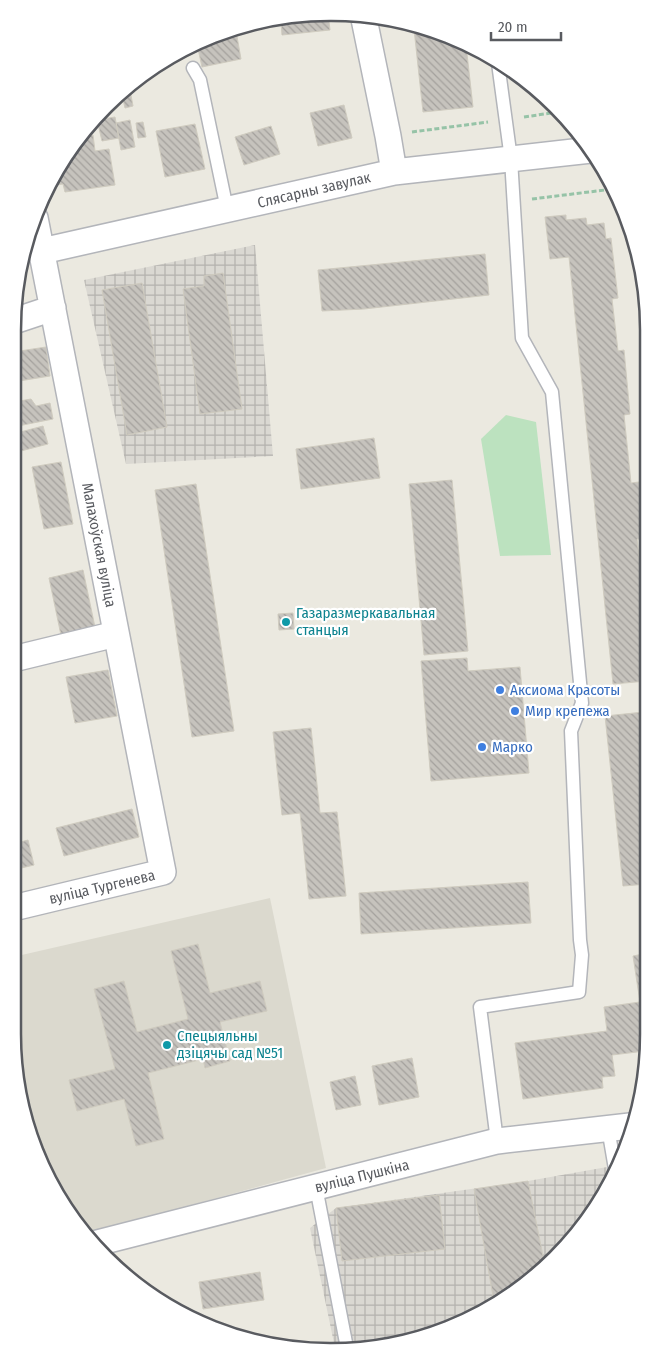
<svg xmlns="http://www.w3.org/2000/svg" width="661" height="1364" font-family="'Fira Sans Condensed',sans-serif">
	<defs>
		<pattern id="industrial-grid" width="8" height="8" patternUnits="userSpaceOnUse" patternTransform="scale(1.25)"><rect width="8" height="8" fill="#dad8d2"/><path d="M0 4h8M4 0v8" fill="none" stroke="#b4b2ae"/></pattern>
		<pattern id="building-back-hatch" width="6" height="6" patternUnits="userSpaceOnUse" patternTransform="scale(1.25)"><rect width="6" height="6" fill="#c6c3bd"/><path d="M-1 5l2 2M0 0l6 6M5-1l2 2" fill="none" stroke="#a4a19d"/></pattern>
	</defs>
	<rect width="100%" height="100%" fill="#ebe9e0"/>
	<path fill="url(#industrial-grid)" d="M255,245L273,456L126,464L84,280Z
		M607,1167L608,1180L556,1258L471,1319L372,1349L335,1348L310,1228L336,1208L528,1181Z"/>
	<path fill="#dbd9ce" d="M270,898L326,1168L86,1234L78,1227L29,1136L13,1033V957Z"/>
	<path fill="#bce2bf" d="M506,415L536,422L551,555L500,556L481,439Z"/>
	<path fill="url(#building-back-hatch)" stroke="#cfcbbf" d="M328,13L330,30L282,35L281,22Z
		M414,29L452,37L466,45L473,107L423,112Z
		M236,31L241,59L202,67L197,44L209,37Z
		M130,90L133,106L125,108L122,95Z
		M344,105L352,138L318,146L310,113Z
		M115,117L119,138L102,141L97,120Z
		M130,120L135,147L121,150L116,123Z
		M143,122L146,137L138,138L136,123Z
		M195,124L205,169L165,177L156,131Z
		M271,126L280,154L244,165L235,137Z
		M93,135L95,151L109,149L115,185L65,192L63,184L56,185L55,181L60,174L63,173V170L86,136Z
		M566,215V220L586,218L587,225L604,223L606,239L611,238L618,298L612,299L618,351L624,350L630,414L624,415L631,483L639,482L645,539H637L643,590H647V681L613,684L569,257L550,259L545,217Z
		M485,254L489,295L364,309L322,311L318,270Z
		M223,273L242,409L200,414L183,289L204,286V276Z
		M142,283L167,427L127,435L102,290Z
		M46,347L50,376L13,382V352Z
		M31,399L36,406L50,403L53,419L13,427V408H16L14,402Z
		M43,426L48,444L13,453V434Z
		M374,438L380,478L301,489L296,449Z
		M61,462L73,524L44,529L32,467Z
		M452,480L468,651L424,655L409,484Z
		M196,484L234,731L192,737L155,490Z
		M83,570L96,632L62,640L49,578Z
		M293,613L294,629L279,630L278,614Z
		M467,658L468,671L520,667L529,773L431,781L421,661Z
		M108,670L117,716L75,723L66,677Z
		M644,712L647,749L648,884L623,886L605,716Z
		M311,728L320,813L337,812L346,896L309,899L300,813L282,815L273,732Z
		M132,809L139,837L64,856L56,828Z
		M28,840L34,865L13,870V844Z
		M528,882L531,923L361,934L359,893Z
		M198,944L210,993L260,981L267,1011L220,1022L230,1061L205,1068L203,1059L148,1073L164,1139L136,1146L124,1099L77,1111L69,1080L115,1069L94,989L124,981L137,1032L188,1019L171,951Z
		M648,953V1034L645,1051L612,1055L615,1076L602,1077L603,1088L523,1099L515,1043L607,1031L604,1007L640,1002L633,956Z
		M412,1058L419,1097L379,1105L372,1066Z
		M355,1076L361,1105L336,1110L330,1082Z
		M528,1181L545,1266L494,1302L474,1189Z
		M439,1195L445,1249L342,1261L336,1208Z
		M260,1272L264,1300L203,1309L199,1282Z"/>
	<g fill="none" stroke-linecap="round" stroke-linejoin="round">
		<g stroke="#b3b5ba" stroke-width="15">
			<path id="lane" d="M193,68L200,80L227,209
				M608,1128L615,1169
				M497,1141L480,1007L579,992L582,955L580,940L571,731L582,703L552,392L522,338L511,159L498,63
				M316,1187L347,1348"/>
		</g>
		<g stroke="#b3b5ba" stroke-width="28">
			<path id="street" d="M364,19L388,136L394,172
				M42,251L394,172L591,150
				M14,321L53,308
				M13,659L116,634
				M13,908L163,872L35,218
				M97,1243L497,1141L630,1126"/>
		</g>
		<path stroke="#96c3a7" stroke-width="3" stroke-dasharray="5 2.5" stroke-linecap="butt" d="M524,117L558,112
			M412,132L488,122
			M532,199L613,189"/>
		<use href="#lane" stroke="#fff" stroke-width="12"/>
		<use href="#street" stroke="#fff" stroke-width="25"/>
	</g>
	<g fill="#0f9aa8" stroke="#fff" stroke-width="2">
		<circle cx="286" cy="622" r="5"/>
		<circle cx="167" cy="1045" r="5"/>
	</g>
	<g fill="#3f7fe0" stroke="#fff" stroke-width="2">
		<circle cx="500" cy="690" r="5"/>
		<circle cx="515" cy="711" r="5"/>
		<circle cx="482" cy="747" r="5"/>
	</g>
	<g text-anchor="middle" stroke-width="4.5" stroke-linejoin="round" paint-order="stroke">
		<g font-size="15" fill="#595b60" stroke="#fff">
			<text transform="translate(314 190) rotate(-13)" y="5">Слясарны завулак</text>
			<text transform="translate(99 545) rotate(79)" y="5">Малахоўская вуліца</text>
			<text transform="translate(102 887) rotate(-13)" y="5">вуліца Тургенева</text>
			<text transform="translate(362 1176) rotate(-14)" y="5">вуліца Пушкіна</text>
		</g>
		<g font-size="15" fill="#0d838f" stroke="#fff" text-anchor="start">
			<text x="296" y="618">Газаразмеркавальная<tspan x="296" dy="17">станцыя</tspan></text>
			<text x="177" y="1041">Спецыяльны<tspan x="177" dy="17">дзіцячы сад №51</tspan></text>
		</g>
		<g font-size="15" fill="#366cbe" stroke="#fff" text-anchor="start">
			<text x="510" y="695">Аксиома Красоты</text>
			<text x="525" y="716">Мир крепежа</text>
			<text x="492" y="752">Марко</text>
		</g>
	</g>
	<path d="M0 0H661V1364H0ZM330 21H331A309 309 0 0 1 640 330V1034A309 309 0 0 1 331 1343H330A309 309 0 0 1 21 1034V330A309 309 0 0 1 330 21Z" fill="#fff" fill-rule="evenodd"/>
	<path fill="none" stroke="#595b60" stroke-width="2.5" d="M330 21H331A309 309 0 0 1 640 330V1034A309 309 0 0 1 331 1343H330A309 309 0 0 1 21 1034V330A309 309 0 0 1 330 21Z"/>
	<path d="M491 32v8h70v-8" fill="none" stroke="#595b60" stroke-width="2.5"/>
	<text x="498" y="32" font-size="15" fill="#595b60" stroke="#ffffff" stroke-width="4" paint-order="stroke">20 m</text>
</svg>
